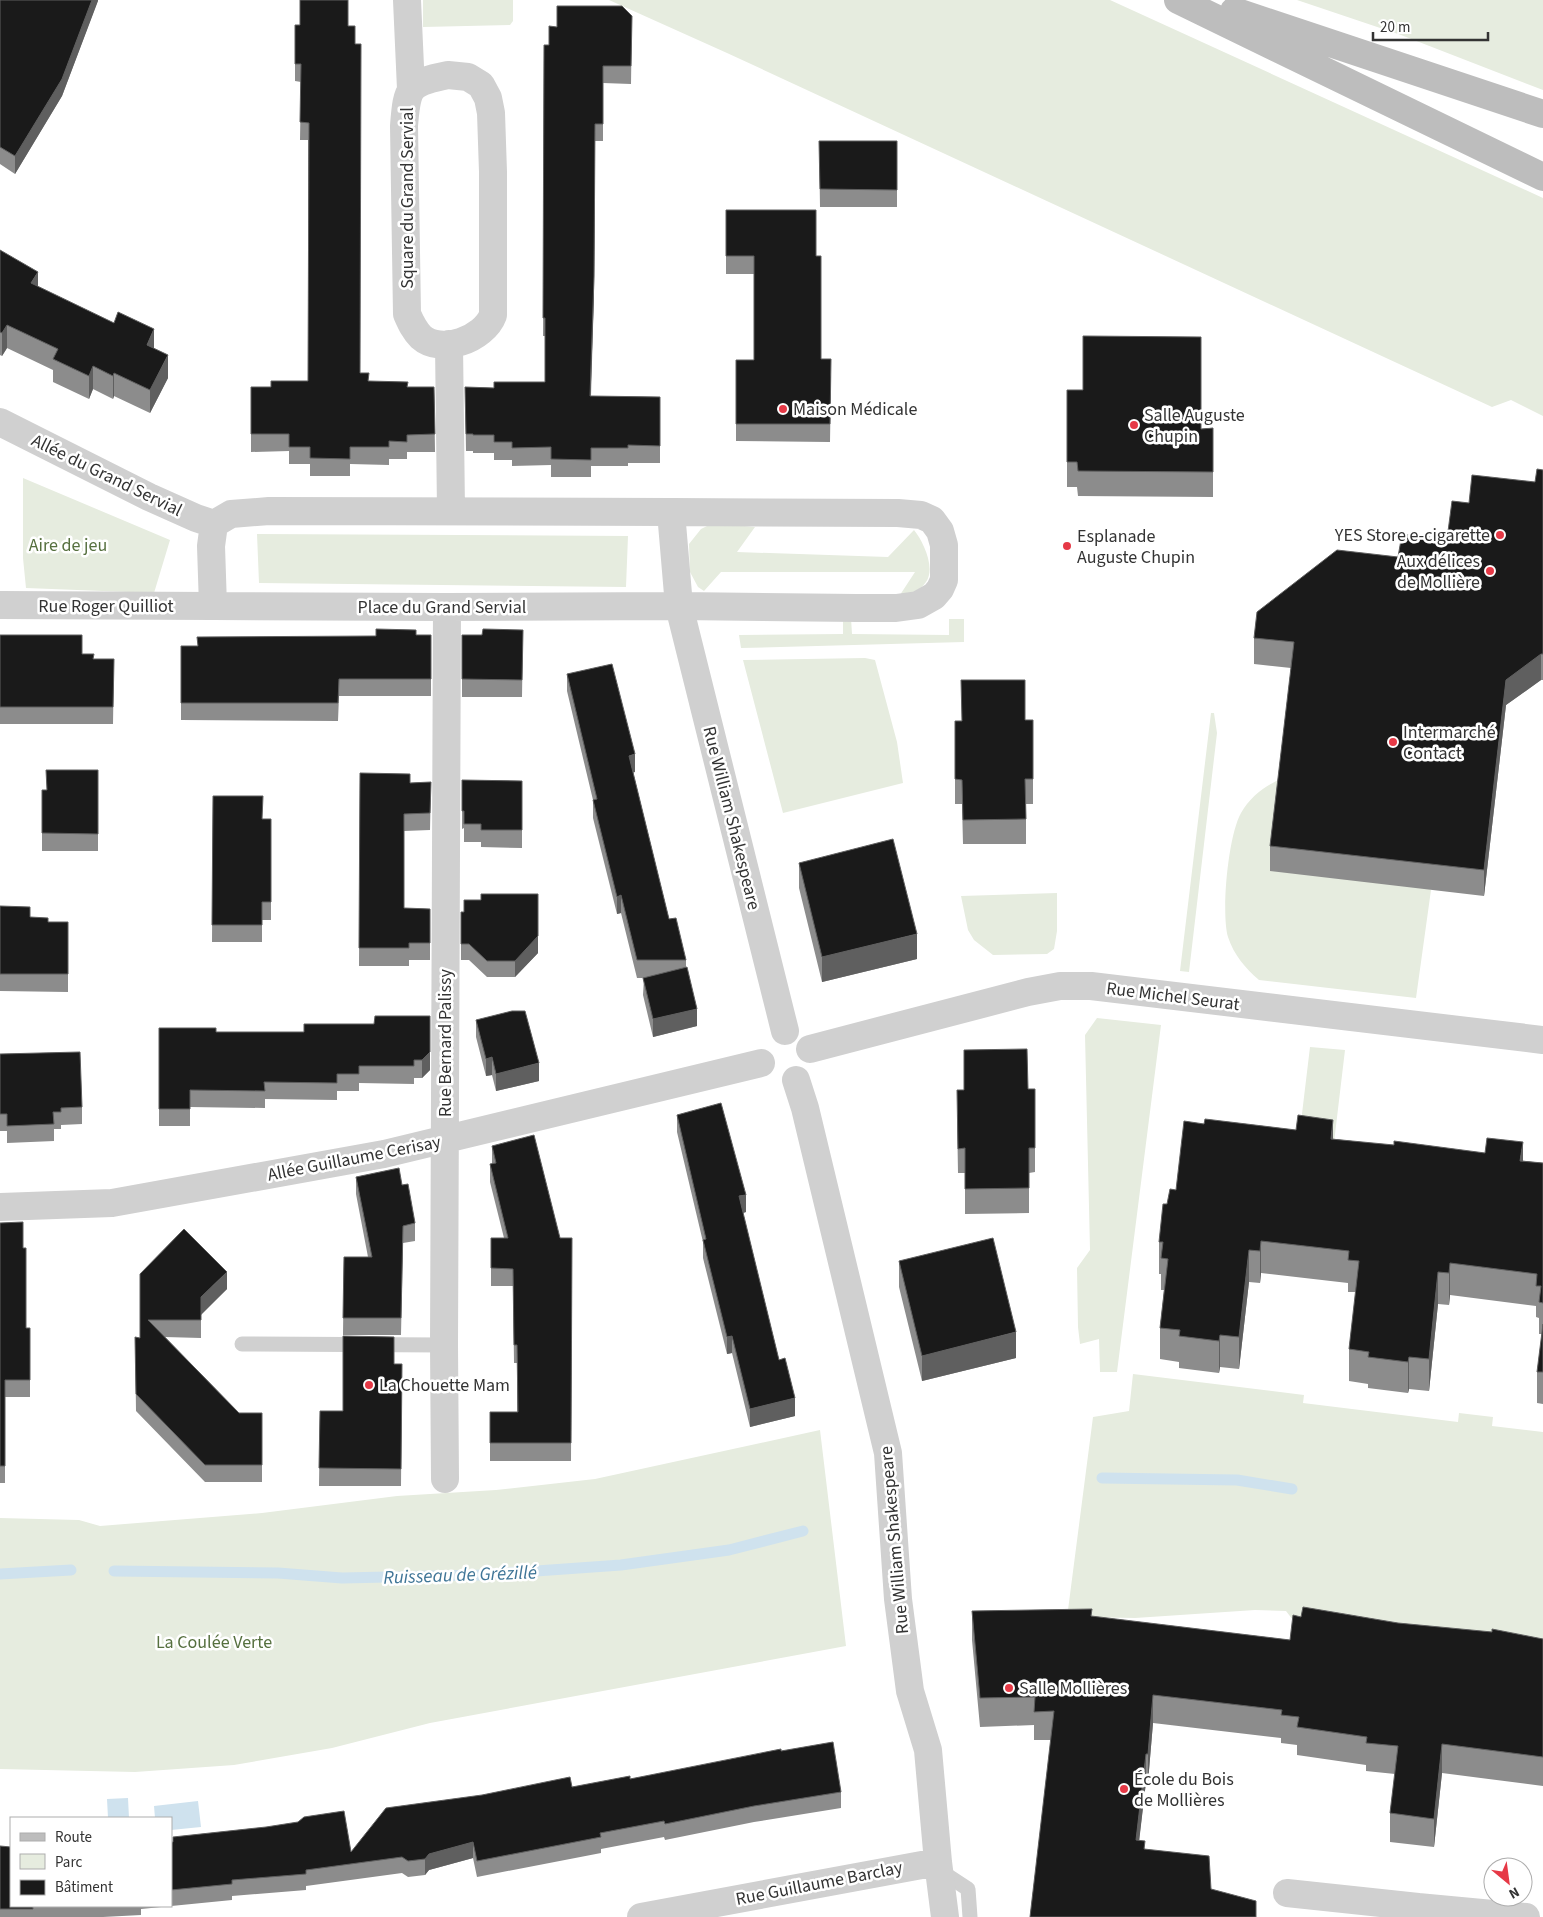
<svg xmlns="http://www.w3.org/2000/svg" width="1543" height="1917" font-family="'Source Sans 3',sans-serif">
	<rect width="100%" height="100%" fill="#fff"/>
	<path fill="#e6ecdf" d="M423,0H513V21L510,25L423,27Z
		M609,0H1110L1543,198V416L1511,400L1492,407L727,53Z
		M1297,0H1543V90L1401,35Z
		M23,478L170,540L154,593L26,588L23,558Z
		M713,523L755,527L737,552L888,557L914,530C923,541 936,568 926,582C920,591 907,595 898,598L915,572H721L704,591L698,587L690,572L689,544L701,529Z
		M257,534L628,536L626,587L259,583Z
		M851,618L852,634L949,635V619H964V642L741,648L739,635L843,634V619Z
		M865,658L875,660L897,742L903,783L783,813L743,660Z
		M1211,713H1214L1217,733L1189,972L1180,971Z
		M1280,779L1431,890L1416,998L1259,980C1245,968 1234,955 1228,937C1221,913 1228,836 1241,813C1250,797 1264,787 1280,779Z
		M1057,893V931L1054,949L1047,954L993,955L974,940L968,930L961,896Z
		M1097,1018L1161,1025L1117,1372H1100L1099,1339L1080,1344L1078,1327L1077,1268L1090,1250L1085,1035Z
		M1310,1047L1345,1050L1333,1151L1298,1147Z
		M1133,1374L1304,1395L1303,1403L1458,1422L1459,1413L1493,1417L1492,1426L1543,1432V1642L1296,1624L1286,1611L1255,1610L1135,1618L1080,1617L1068,1610L1093,1417L1129,1411Z
		M820,1430L846,1646L430,1723L332,1748L234,1765L135,1772L0,1769V1518L79,1520L100,1526L262,1513L397,1496L496,1490L595,1479Z"/>
	<path fill="#cfe2ee" d="M128,1798L129,1818H108L107,1799Z
		M198,1801L201,1827L171,1830V1818H155L154,1806Z"/>
	<g fill="none" stroke-linecap="round" stroke-linejoin="round">
		<path stroke="#cfe2ee" stroke-width="11" d="M1102,1478L1237,1480L1292,1489
			M114,1571L278,1573L342,1578L480,1575L621,1565L729,1550L803,1531
			M0,1574L71,1570"/>
		<path stroke="#d0d0d0" stroke-width="15" d="M242,1344L444,1345
			M939,1870L968,1889L970,1917"/>
		<path stroke="#d0d0d0" stroke-width="28" d="M407,0L411,89
			M448,75L468,77L481,85L488,98L491,113L493,172V315C484,339 441,355 421,337C414,330 411,323 407,314L404,126C407,87 408,83 448,75Z
			M449,344L451,511
			M0,422L149,497L196,518L214,524
			M269,511L671,512L679,606L447,607L213,606L211,546L214,524L231,514Z
			M671,512L898,513L921,515L932,520L940,531L944,545V580L940,589L934,596L918,605L896,608H857L679,606L785,1031
			M0,605L213,606
			M810,1049L1028,992L1060,986H1091L1543,1040
			M796,1080L805,1108L888,1453L898,1599L910,1691L928,1750L938,1862L945,1917
			M0,1207L112,1203L384,1154L761,1063
			M445,1479L444,1345L447,607
			M1287,1893L1418,1907
			M641,1917L938,1862
			M1417,1917L1418,1907L1526,1917"/>
		<path stroke="#bdbdbd" stroke-width="28" d="M1178,0L1543,177
			M1234,11L1543,114"/>
	</g>
	<path fill="#8c8c8c" d="M0,0H98L62,96L15,174L0,164Z
		M632,16L631,84L603,83V141H595L594,294L591,396L660,397V463H628V466H591V477H551V465L512,466V460H494V453H473V451H466L465,387L494,388L545,382V336H543L544,45H549L557,27Z
		M295,25L348,26L360,373L368,381L408,387H434L435,452H407V459H389V465L350,464V476H310V464H289V451L251,452V387H271L308,381V140H300L301,82L295,81Z
		M819,141H897V207H820Z
		M726,210L816,256L821,359L831,377L830,442L736,441V360H754V274H726Z
		M0,250L38,287L154,348L168,378L150,413L114,396L113,399L93,389L89,399L53,382V370L7,348L2,356L0,355Z
		M1067,390L1201,429L1213,428V497L1078,496L1077,487H1067Z
		M1543,470V680H1541L1506,705L1484,896L1270,871V846L1291,668L1254,664V638L1398,557L1447,539L1469,503L1535,482Z
		M523,630L522,697H462V635H482Z
		M0,635L82,654L94,659H114L113,724H0Z
		M431,635V696H339L338,721L181,720V646H197L376,636Z
		M567,674L635,772H633L669,919L686,960V967L697,1026L653,1037L643,995L644,978H637L621,913L617,914L593,818V800L567,691Z
		M1025,720L1033,779V804H1026V844H963L962,804H955V721Z
		M98,770V851H42V790H46Z
		M360,773L410,783L431,782L430,830L404,831V908L430,909V960H409V966H359Z
		M462,780L522,781V848L481,847V842H464V828L462,829Z
		M213,796L263,819H271V920H262V942H212Z
		M799,863L917,959L822,982L799,888Z
		M0,906L30,917L48,922H68V992L0,991Z
		M461,912L538,953L515,977H487L469,960H461Z
		M430,1016V1070L422,1078H414V1084L359,1083V1091H337V1100L265,1099V1108L190,1107V1126H159V1028L216,1032H304L374,1024Z
		M476,1020L539,1081L496,1091L492,1075L486,1076L476,1037Z
		M0,1054L82,1107V1124L61,1125V1129H54V1141L7,1143V1131H0Z
		M1028,1089H1035V1172L1029,1173V1213L965,1214V1173H958L957,1115Z
		M677,1115L746,1212L743,1213L779,1360L795,1416L750,1427L732,1353L727,1354L703,1258V1242L677,1132Z
		M1204,1124L1543,1163V1404L1537,1403V1372L1542,1334H1539V1318L1536,1317V1306L1450,1295L1449,1305L1438,1304L1429,1391L1409,1389L1408,1393L1368,1388V1384L1349,1381V1349L1356,1292H1348V1283L1261,1273L1260,1283L1249,1282L1239,1369L1220,1367L1219,1373L1179,1368V1362L1160,1359V1328L1164,1290H1161V1274H1159V1242L1167,1204L1176,1190Z
		M492,1146L560,1238H572L571,1461H490V1412H517V1363H514L513,1286H491V1238H504L490,1182V1164H492Z
		M356,1177L402,1185L415,1223V1241L403,1243L401,1335H343L344,1257H368L356,1194Z
		M0,1223L23,1248L26,1328H30V1397H5V1483H0Z
		M899,1261L1016,1358L922,1381L899,1287Z
		M140,1274L227,1289L201,1314V1338L165,1337L239,1413H262V1482H205L136,1411L135,1337L140,1338Z
		M402,1364L401,1486H319L320,1411H343Z
		M972,1611L1092,1617L1290,1640L1301,1617L1398,1623L1543,1639V1786L1442,1773L1434,1847L1390,1842V1813L1395,1774L1366,1771V1765L1297,1755V1745L1281,1743V1738L1153,1723L1148,1782H1146L1139,1840L1145,1849L1256,1917H1030L1051,1740H1034V1725L980,1727L972,1640Z
		M781,1751L841,1792V1808L754,1822L665,1840L664,1837L601,1849V1853L477,1877L473,1858L429,1870L425,1875L408,1877L402,1873L306,1886V1890L232,1896V1900L141,1909V1915L103,1917H0V1846L11,1906H171V1842H173V1837L351,1852L572,1787L630,1779Z"/>
	<path fill="#5f5f5f" d="M92,0H98V1L62,96L15,174V156Z
		M595,141L594,294L590,414Z
		M38,272V295L31,283Z
		M7,325V348L2,356V333Z
		M154,329V352L147,345Z
		M168,355V378L150,413V390Z
		M93,366V389L89,399V376Z
		M114,373V396L113,399V376Z
		M1541,654V680L1506,705L1484,896V870L1506,680Z
		M635,754V772L629,774V756Z
		M538,894V953L515,977V961Z
		M621,895V913L617,914V897Z
		M917,934V959L822,982V957Z
		M697,1009V1026L653,1037V1019Z
		M430,1034V1070L422,1078V1060Z
		M492,1057V1075L486,1076V1059Z
		M539,1063V1081L496,1091V1074Z
		M1333,1120V1151L1331,1139Z
		M1523,1142V1174L1520,1161Z
		M746,1195V1212L739,1214V1196Z
		M1261,1241V1273L1260,1283V1251Z
		M1249,1250V1282L1239,1369V1337Z
		M1450,1263V1295L1449,1305V1273Z
		M227,1272V1289L201,1315V1297Z
		M1438,1272V1304L1429,1391V1359Z
		M1016,1332V1358L922,1381V1356Z
		M1220,1335V1367L1219,1373V1341Z
		M732,1336V1353L727,1354V1337Z
		M1409,1357V1389L1408,1393V1362Z
		M795,1398V1416L750,1427V1409Z
		M1153,1695V1723L1148,1782V1754Z
		M1442,1744V1773L1434,1847V1819Z
		M1146,1754V1782L1136,1868V1840Z
		M473,1842V1858L429,1870L425,1875V1859L429,1854Z"/>
	<path fill="#1a1a1a" stroke="#5f5f5f" d="M0,0H92L62,79L15,156L0,147Z
		M300,0H348V26H355V44H361L360,373H369L368,381L408,382L407,387H434L435,434L407,435V442L389,441V447H350V459L310,458V447H289V434H251V387H271V381H308L309,123L300,122L301,64H295V25H300Z
		M557,6H622L632,16L631,66H603V124H595L594,276L590,396L660,397V446L628,445V448H591V460L551,459V447L512,448V442H494V435H473V434H466L465,387L494,388V382H545V318H543L544,45H549V26L557,27Z
		M819,141H897V190L820,189Z
		M726,210H816V256H821V359H831L830,424H736V360H754V256H726Z
		M0,250L38,272L31,283L114,323L118,312L154,329L147,345L168,355L150,390L114,373L113,376L93,366L89,376L53,359L58,349L7,325L2,333L0,332Z
		M1083,336L1201,337V429L1213,428V472L1078,471L1077,462H1067V390H1083Z
		M1537,469L1543,470V654H1541L1506,680L1484,870L1270,846L1294,642L1254,638L1257,612L1337,550L1398,557L1402,534L1447,539L1452,501L1469,503L1472,475L1535,482Z
		M376,629L416,630V635H431V679H339L338,703H181V646H198L197,637L376,636Z
		M483,629L523,630L522,680L462,679V635H482Z
		M0,635H82V654H94L93,659H114L113,707H0Z
		M612,664L635,754L629,756L669,919L676,918L686,960H637L621,895L617,897L593,800L597,799L567,674Z
		M961,680H1025V720H1033V779H1025L1026,819L963,820L962,780L955,779V721H962Z
		M46,770H98V834L42,833V790H47Z
		M360,773L410,774V783L431,782L430,813L404,814V908L430,909V943H409V948H359Z
		M462,780L522,781V830H481V824H464V811H462Z
		M213,796H263L262,819H271V902H262V925H212Z
		M893,839L917,934L822,957L799,863Z
		M481,894H538V936L515,961H487L469,944H461V912H464V900H481Z
		M0,906L30,907V917L48,918V922H68V974H0Z
		M687,967L697,1009L653,1019L643,978Z
		M512,1011H525L539,1063L496,1074L492,1057L486,1059L476,1020Z
		M375,1016H430V1052L422,1060H414V1066H359V1074H337V1083L264,1082L265,1091L190,1090V1109H159V1028H216V1032H304V1024H374Z
		M1027,1049L1028,1089H1035V1148H1029V1188L965,1189V1148L958,1149L957,1090H964V1050Z
		M80,1052L82,1107L61,1108V1112H53L54,1124L7,1126V1114H0V1054Z
		M721,1103L746,1195L739,1196L779,1360L785,1358L795,1398L750,1409L732,1336L727,1337L703,1240L706,1239L677,1115Z
		M1298,1115L1333,1120L1331,1139L1394,1145V1141L1485,1153L1487,1138L1523,1142L1520,1161L1543,1163V1303L1539,1302L1541,1286H1536L1537,1274L1450,1263L1449,1273L1438,1272L1429,1359L1409,1357L1408,1362L1368,1357L1369,1352L1349,1349L1359,1261L1348,1260L1349,1251L1261,1241L1260,1251L1249,1250L1239,1337L1220,1335L1219,1341L1179,1336L1180,1330L1160,1328L1168,1259L1161,1258L1163,1242H1159L1163,1204H1167L1170,1189L1176,1190L1184,1121L1204,1124L1205,1119L1296,1130Z
		M534,1135L560,1238H572L571,1443H490V1412H518L517,1345H514L513,1269L491,1268V1238H508L490,1164L496,1163L492,1146Z
		M399,1168L402,1185L408,1184L415,1223L403,1226L401,1318H343L344,1257H372L356,1177Z
		M23,1222V1248H26V1328H30V1380H5V1466H0V1223Z
		M184,1229L227,1272L201,1297V1320H148L239,1413H262V1465H205L136,1394L135,1337L140,1338V1274Z
		M993,1238L1016,1332L922,1356L899,1261Z
		M1543,1324V1372H1537Z
		M343,1336L394,1337V1364H402L401,1469L319,1468L320,1411H343Z
		M1303,1607L1398,1623L1492,1632V1629L1543,1639V1757L1442,1744L1434,1819L1390,1813L1398,1746L1366,1743L1367,1737L1297,1727L1299,1717L1281,1715L1282,1710L1153,1695L1148,1754H1146L1136,1840L1145,1841L1144,1849L1209,1856L1211,1889L1256,1901V1917H1030L1054,1711L1034,1712L1035,1697L980,1698L972,1611L1092,1609L1091,1616L1290,1640L1293,1615L1301,1617Z
		M833,1742L841,1792L754,1806L665,1824L664,1821L600,1833L601,1837L477,1861L473,1842L429,1854L425,1859L408,1861L402,1857L306,1870V1874L232,1880V1884L171,1890V1842H173V1837L266,1827L298,1822L304,1817L344,1811L351,1852L386,1808L482,1795L570,1777L572,1787L630,1776V1779L781,1749V1751Z
		M0,1846L11,1847V1906H33V1909H0Z"/>
	<g fill="#e63946" stroke="#fff" stroke-width="2">
		<circle cx="783" cy="409" r="5"/>
		<circle cx="1134" cy="425" r="5"/>
		<circle cx="1500" cy="535" r="5"/>
		<circle cx="1067" cy="546" r="5"/>
		<circle cx="1490" cy="571" r="5"/>
		<circle cx="1393" cy="742" r="5"/>
		<circle cx="369" cy="1385" r="5"/>
		<circle cx="1009" cy="1688" r="5"/>
		<circle cx="1124" cy="1789" r="5"/>
	</g>
	<g text-anchor="middle" stroke-width="5" stroke-linejoin="round" paint-order="stroke">
		<g font-size="18" fill="#333" stroke="#fff">
			<text transform="translate(407 198) rotate(-90)" y="6">Square du Grand Servial</text>
			<text transform="translate(107 475) rotate(26)" y="6">Allée du Grand Servial</text>
			<text x="106" y="612">Rue Roger Quilliot</text>
			<text x="442" y="613">Place du Grand Servial</text>
			<text transform="translate(732 818) rotate(76)" y="6">Rue William Shakespeare</text>
			<text transform="translate(1173 996) rotate(7)" y="6">Rue Michel Seurat</text>
			<text transform="translate(445 1043) rotate(-90)" y="6">Rue Bernard Palissy</text>
			<text transform="translate(354 1158) rotate(-11)" y="6">Allée Guillaume Cerisay</text>
			<text transform="translate(894 1540) rotate(-95)" y="6">Rue William Shakespeare</text>
			<text transform="translate(819 1883) rotate(-11)" y="6">Rue Guillaume Barclay</text>
		</g>
		<g font-size="18" fill="#333" stroke="#fff" text-anchor="start">
			<text x="793" y="415">Maison Médicale</text>
			<text x="1144" y="421">Salle Auguste<tspan x="1144" dy="21">Chupin</tspan></text>
			<text x="1490" y="541" text-anchor="end">YES Store e-cigarette</text>
			<text x="1077" y="542">Esplanade<tspan x="1077" dy="21">Auguste Chupin</tspan></text>
			<text x="1480" y="567" text-anchor="end">Aux délices<tspan x="1480" dy="21">de Mollière</tspan></text>
			<text x="1403" y="738">Intermarché<tspan x="1403" dy="21">Contact</tspan></text>
			<text x="379" y="1391">La Chouette Mam</text>
			<text x="1019" y="1694">Salle Mollières</text>
			<text x="1134" y="1785">École du Bois<tspan x="1134" dy="21">de Mollières</tspan></text>
		</g>
		<g font-size="18" fill="#56703f" stroke="#fff">
			<text x="68" y="551">Aire de jeu</text>
			<text x="214" y="1648">La Coulée Verte</text>
		</g>
		<g font-size="19" font-style="italic" fill="#3f7597" stroke="#fff">
			<text transform="translate(460 1574) rotate(-2)" y="7">Ruisseau de Grézillé</text>
		</g>
	</g>
	<rect x="10" y="1817" width="162" height="90" fill="#ffffff" stroke="#adadad"/>
	<rect x="20" y="1833" width="25" height="8" fill="#bdbdbd" stroke="#adadad"/>
	<text x="55" y="1842" font-size="15" fill="#333333">Route</text>
	<rect x="20" y="1854" width="25" height="15" fill="#e6ecdf" stroke="#adadad"/>
	<text x="55" y="1867" font-size="15" fill="#333333">Parc</text>
	<rect x="20" y="1880" width="25" height="15" fill="#1a1a1a" stroke="#adadad"/>
	<text x="55" y="1892" font-size="15" fill="#333333">Bâtiment</text>
	<g transform="translate(1508 1882) rotate(151)"><circle r="24" fill="#ffffff" stroke="#adadad"/>
	<path d="M0-4L9 19L0 12L-9 19Z" fill="#e63946"/>
	<text y="-8" font-size="14" font-weight="bold" text-anchor="middle" fill="#333333">N</text>
	</g>
	<path d="M1373 32v8h115v-8" fill="none" stroke="#333333" stroke-width="2.5"/>
	<text x="1380" y="32" font-size="15" fill="#333333" stroke="#ffffff" stroke-width="4" paint-order="stroke">20 m</text>
</svg>
